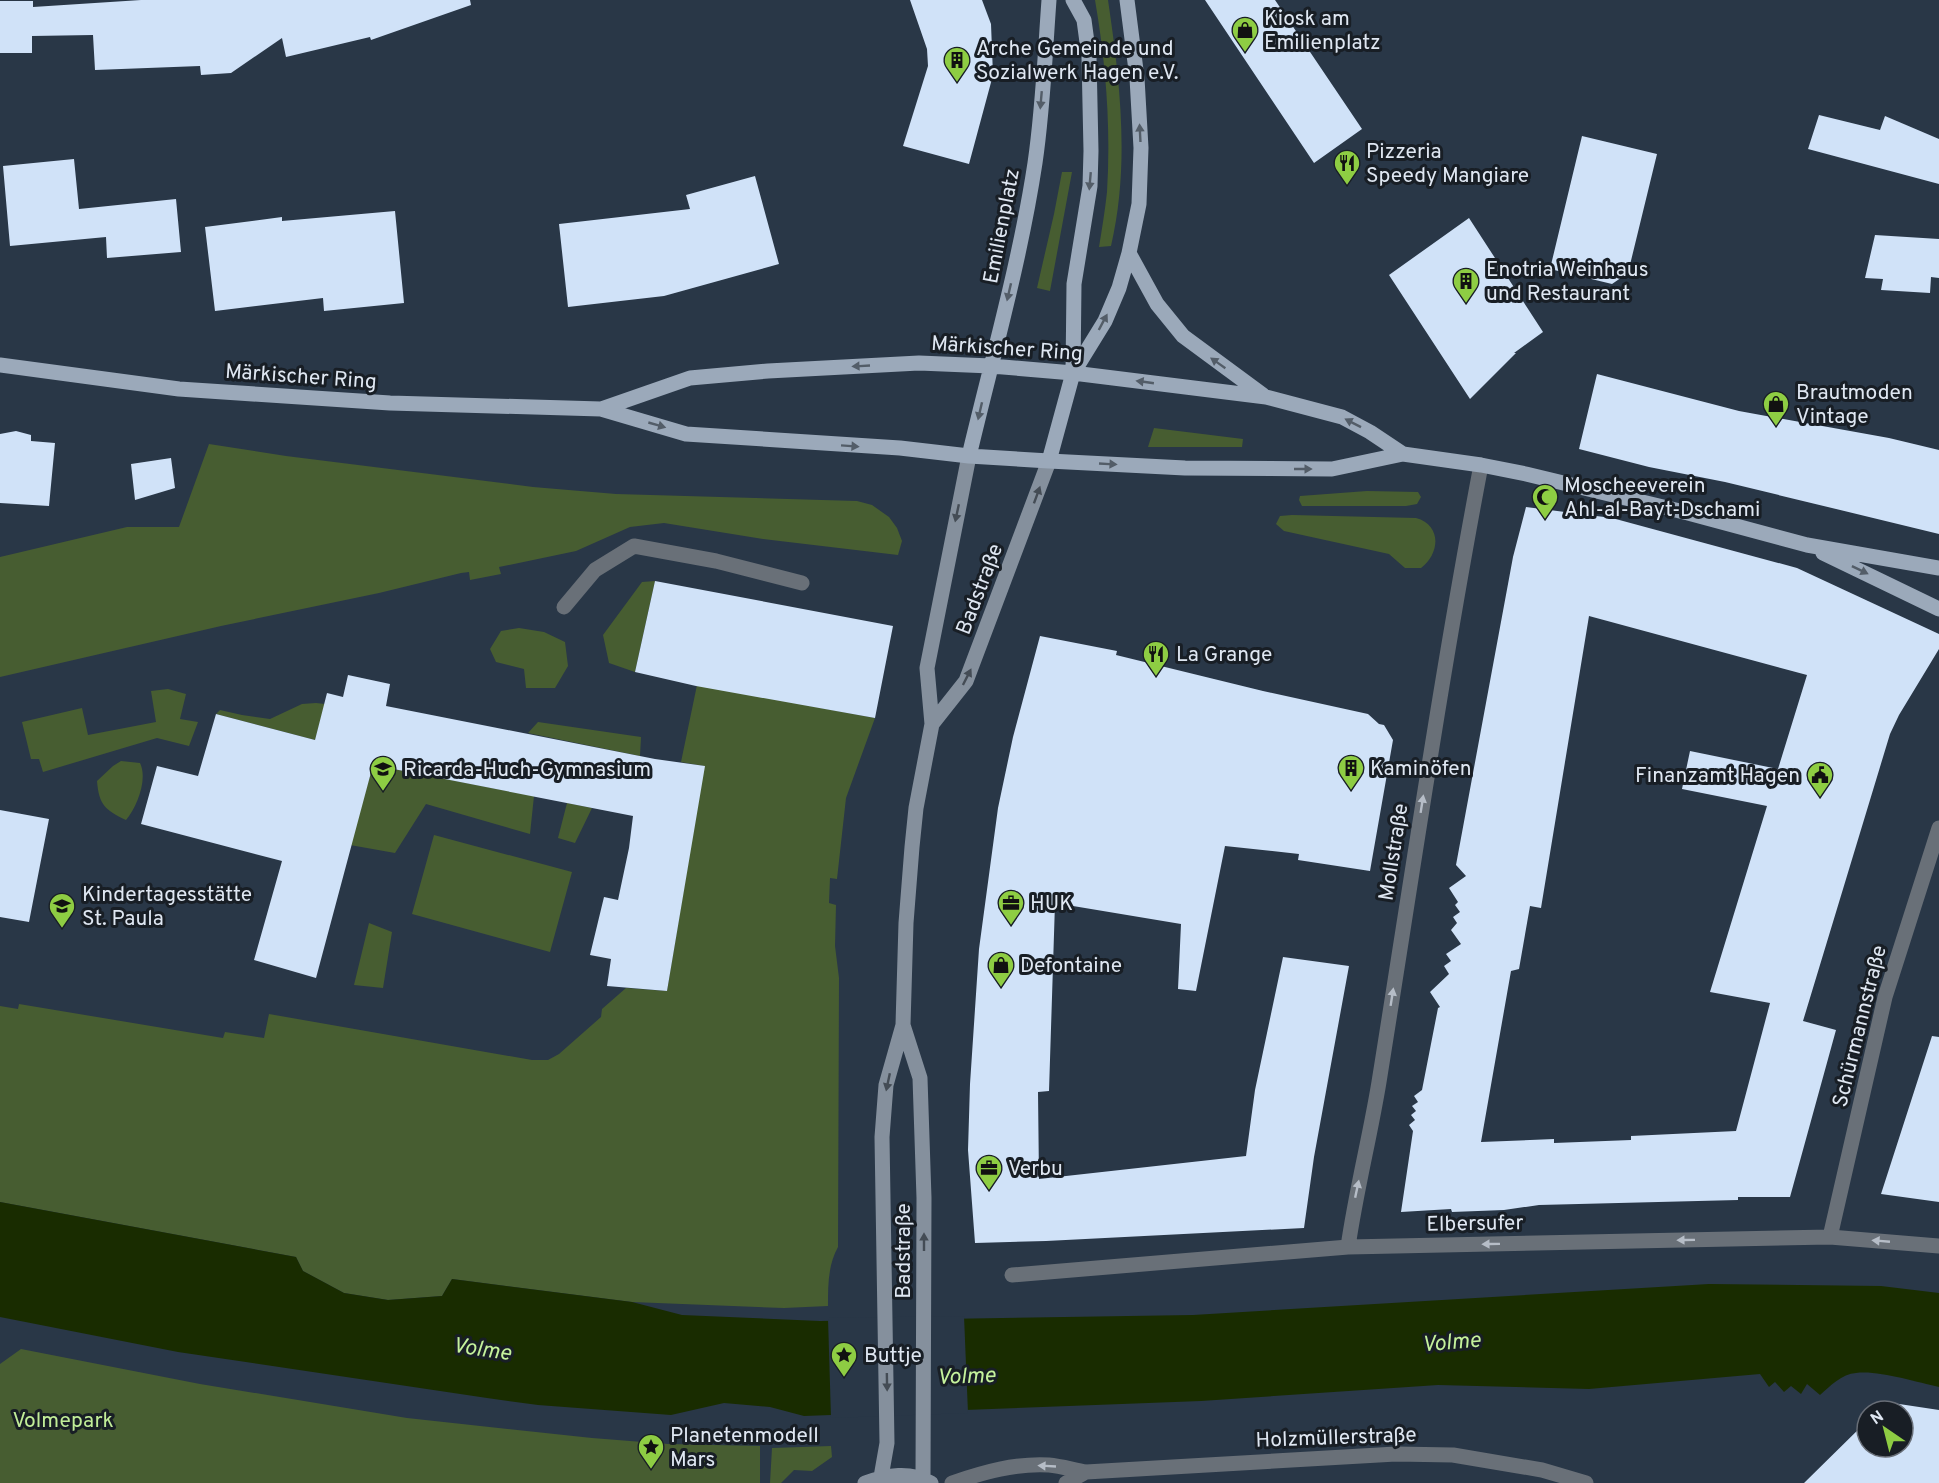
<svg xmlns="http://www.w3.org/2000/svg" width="1939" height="1483" font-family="Overpass,sans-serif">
	<rect width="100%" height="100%" fill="#293747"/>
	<path fill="#475d31" d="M1095,0H1108C1120,81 1130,165 1111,246L1099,247C1102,229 1105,210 1107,192C1111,127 1106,64 1095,0Z
		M1062,172H1072L1050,291L1037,288L1054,214Z
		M1154,428L1243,439L1242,447H1148Z
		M209,444L286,456L533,487L616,494L857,501L872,505L889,517L897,528L902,541L898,555L763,539L664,523L630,527L576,551L499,567L501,574L470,580L469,572L461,573L379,593L221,626L0,677V557L127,527H179Z
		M1367,491L1418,492L1421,497L1417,504L1406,506H1302L1299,500L1300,496Z
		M1292,515L1416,518C1442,525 1440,554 1421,568H1405L1389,554L1284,531L1276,524L1280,516Z
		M655,581L635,672L609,663L603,635L642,582Z
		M519,628L544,632L565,642L568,666L555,688H526L524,669L496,662L490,649L501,631Z
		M697,685L875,718L846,798L837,879L830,878L829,903L836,905L835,946L839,978L838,1247C828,1265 828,1285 828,1306L784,1308L632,1302L452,1279L442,1296L388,1300L344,1293L303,1271L296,1257L0,1202V1006L18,1009L19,1004L223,1038L225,1032L264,1038L269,1014L532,1060H548L559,1054L601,1017L602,1009L626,988L667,991L704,766L681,762Z
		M168,689L186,694L180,719L198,722L189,746L157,738L43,772L39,759H31L22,722L82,708L88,735L156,722L151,691Z
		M316,703L325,704L315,740L216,714L220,710L242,715L270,719L302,704Z
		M538,722L641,737L640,756L528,733Z
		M121,761L140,763C148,779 137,807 126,820C105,810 99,805 97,781L113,766Z
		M373,765L534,796L530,834L426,804L395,853L350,845Z
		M567,803L592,808L575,843L558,838Z
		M434,835L572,872L550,952L412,914Z
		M369,923L392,932L383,988L354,985Z
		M21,1349L200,1384L407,1418L592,1438L668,1444L760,1446V1483H0V1364Z
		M831,1446L832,1457L812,1471L794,1470L781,1483H770L772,1448Z"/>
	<path fill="#192c00" d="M0,1202L296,1257L303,1271L344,1293L388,1300L442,1296L452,1279L632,1302L682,1315L820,1321L1193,1315L1709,1284L1881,1286L1939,1293V1387C1916,1382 1878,1370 1856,1373C1842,1374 1830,1386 1820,1395L1807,1384L1801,1394L1791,1386L1784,1392L1775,1382L1769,1387L1760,1374L1589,1389L1438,1385L1201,1401L804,1416L770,1407L724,1403L671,1415L538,1405L487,1398L178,1352L0,1317Z"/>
	<path fill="#293747" d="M964,1316L968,1413L831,1418L828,1318Z"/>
	<path fill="#d0e2f8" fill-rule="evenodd" d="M141,0H470L471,5L371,40L370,37L286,57L282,38L231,73L201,75L200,66L95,70L93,35L32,36V53H0V1H33V7Z
		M910,0H982L991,24L993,75L969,164L903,146L928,66L927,49Z
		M1205,0H1275L1362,129L1314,163Z
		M1819,115L1880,130L1885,116L1939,139V184L1808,149Z
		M1582,136L1657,154L1628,273L1612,284L1550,269Z
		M74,159L79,209L176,199L181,252L107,258L106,237L10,246L3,166Z
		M755,176L779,264L664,296L568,307L559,224L690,209L686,195Z
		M395,211L404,303L324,311L323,298L215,311L205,227L282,217V221Z
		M1469,218L1543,332L1514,353H1516L1470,399L1389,275Z
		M1875,235L1939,239V278L1931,277L1930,293L1881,290L1883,279L1865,278Z
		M1597,374L1739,411L1889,438L1939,450V534L1725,482L1649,467L1579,449Z
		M16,431L31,435V441L55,443L49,506L0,503V434Z
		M171,458L175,488L135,500L131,464Z
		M1526,507L1612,518L1797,568L1939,634V649L1899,715L1890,734L1803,1021L1836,1030L1790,1197H1738V1200L1539,1205L1504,1210L1452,1212L1451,1209L1401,1212L1413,1131L1409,1125L1415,1120L1411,1115L1416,1111L1412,1106L1418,1102L1414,1096L1422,1090L1438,1008L1440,1007L1430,992L1449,974L1444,966L1451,961L1446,954L1461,944L1451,930L1457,923L1453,917L1460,912L1455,905L1458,902L1449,888L1466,876L1456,865L1513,557ZM1589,616L1807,675L1778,769L1690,751L1682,789L1767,806L1710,992L1770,1003L1736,1131L1631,1136V1140L1554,1143V1139L1481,1142L1511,971L1519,969L1530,906L1541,908Z
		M655,581L893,626L875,718L696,686L635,672Z
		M1040,636L1117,651L1116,655L1263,691L1368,714L1379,724L1384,725L1393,740L1370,871L1298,860L1299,854L1225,846L1196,991L1178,989L1181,924L1055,903L1049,1091L1038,1092L1039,1179L1246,1156L1255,1090L1283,957L1349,966L1314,1157L1304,1228L1046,1241L975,1243L968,1150L970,1084L979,949L998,808L1013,737Z
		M348,675L390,684L386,706L655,759L705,766L667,991L607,986L611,959L590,955L604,897L618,900L629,848L633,816L373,765L316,978L254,960L282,861L141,824L157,766L198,776L216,714L315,740L327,693L343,697Z
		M0,810L49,819L29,922L0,917Z
		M1932,1036L1939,1037V1202L1881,1194Z
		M1886,1402L1939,1410V1483H1804L1867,1421V1447H1903V1411H1877Z"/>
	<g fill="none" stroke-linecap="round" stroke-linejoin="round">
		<path stroke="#697078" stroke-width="15" d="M564,607L595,570L634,546L716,561L802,583
			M1830,1237L1885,997L1939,828
			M1348,1247C1356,1191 1370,1137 1379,1082C1412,876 1442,670 1481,465
			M1012,1275L1348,1247L1830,1237L1939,1246
			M952,1483C984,1472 1016,1463 1049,1465C1061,1466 1074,1470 1086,1472L1396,1454L1453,1455L1542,1470L1586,1483
			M1066,1483L1086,1472"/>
		<path stroke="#85909d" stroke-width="15" d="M932,724L966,681L1049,461
			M903,1025L920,1078L924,1198L923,1479
			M881,1477L887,1443L882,1137L886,1085L903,1025L906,923L912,847L916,808L932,724L927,668L969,456
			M865,1483C888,1475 909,1471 931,1483"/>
		<path stroke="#9ba9ba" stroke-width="15" d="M1073,0L1084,20L1089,57L1091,151L1090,186L1074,284L1073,373
			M1129,253L1157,304L1183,336L1263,395
			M0,365L179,389L390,403L601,409L686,434L900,448L969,456L1049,461L1185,468L1332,469L1403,454L1481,465L1526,474L1688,513L1807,545L1939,568
			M601,409L690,378L768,371L919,363L991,366L1073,373L1266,397L1342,417L1370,432L1403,454
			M969,456C992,359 1020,262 1035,163C1043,109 1045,54 1049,0
			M1049,461L1073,373L1105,321L1119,288L1129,253L1139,204L1141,148L1137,78L1127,0
			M1823,553L1939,609"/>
	</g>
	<defs><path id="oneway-solid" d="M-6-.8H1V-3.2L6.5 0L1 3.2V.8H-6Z" transform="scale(1.5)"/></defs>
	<g fill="#535d68">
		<use href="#oneway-solid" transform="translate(1041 100) rotate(95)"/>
		<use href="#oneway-solid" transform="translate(1140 133) rotate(-93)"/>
		<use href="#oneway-solid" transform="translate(1090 181) rotate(95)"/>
		<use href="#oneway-solid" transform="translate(1009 292) rotate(103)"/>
		<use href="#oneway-solid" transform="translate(1103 322) rotate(-62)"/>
		<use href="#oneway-solid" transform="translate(1218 363) rotate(-145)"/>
		<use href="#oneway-solid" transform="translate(861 366) rotate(177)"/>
		<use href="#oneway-solid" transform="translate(1145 382) rotate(-172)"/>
		<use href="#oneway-solid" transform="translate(980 411) rotate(103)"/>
		<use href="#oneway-solid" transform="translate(1353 423) rotate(-153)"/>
		<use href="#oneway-solid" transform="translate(657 425) rotate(16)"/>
		<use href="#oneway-solid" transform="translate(850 446) rotate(4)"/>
		<use href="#oneway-solid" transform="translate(1108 464) rotate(3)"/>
		<use href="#oneway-solid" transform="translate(1303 469)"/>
		<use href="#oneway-solid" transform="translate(1860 570) rotate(26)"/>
	</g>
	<g fill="#444c55">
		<use href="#oneway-solid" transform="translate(1037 495) rotate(-70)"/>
		<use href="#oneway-solid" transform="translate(957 513) rotate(102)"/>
		<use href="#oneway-solid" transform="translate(967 677) rotate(-63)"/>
		<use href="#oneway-solid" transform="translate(888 1082) rotate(102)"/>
		<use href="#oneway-solid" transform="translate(924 1242) rotate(-90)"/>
		<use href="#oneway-solid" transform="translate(887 1382) rotate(89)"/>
	</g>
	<g fill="#b6bdc7">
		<use href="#oneway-solid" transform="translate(1422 804) rotate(-81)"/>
		<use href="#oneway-solid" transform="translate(1392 997) rotate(-81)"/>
		<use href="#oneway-solid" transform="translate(1357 1189) rotate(-78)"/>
		<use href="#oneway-solid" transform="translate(1686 1240) rotate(179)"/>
		<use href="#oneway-solid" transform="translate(1881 1241) rotate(-175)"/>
		<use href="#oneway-solid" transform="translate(1491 1244) rotate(179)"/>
		<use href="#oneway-solid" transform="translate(1047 1466) rotate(-177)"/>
	</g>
	<defs>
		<g id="shop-pin" transform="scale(1.35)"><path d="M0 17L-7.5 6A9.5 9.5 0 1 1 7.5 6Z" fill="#8ecd43" stroke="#181e25"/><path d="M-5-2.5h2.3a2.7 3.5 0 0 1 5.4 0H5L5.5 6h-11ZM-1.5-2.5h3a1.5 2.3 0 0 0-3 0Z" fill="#111"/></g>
		<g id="building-pin" transform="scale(1.35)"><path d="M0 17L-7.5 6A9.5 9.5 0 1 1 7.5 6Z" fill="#8ecd43" stroke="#181e25"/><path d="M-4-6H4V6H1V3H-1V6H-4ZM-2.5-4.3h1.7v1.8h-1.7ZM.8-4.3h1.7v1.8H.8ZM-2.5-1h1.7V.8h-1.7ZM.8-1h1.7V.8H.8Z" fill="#111"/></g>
		<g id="restaurant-pin" transform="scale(1.35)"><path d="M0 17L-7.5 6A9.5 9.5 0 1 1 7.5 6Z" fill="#8ecd43" stroke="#181e25"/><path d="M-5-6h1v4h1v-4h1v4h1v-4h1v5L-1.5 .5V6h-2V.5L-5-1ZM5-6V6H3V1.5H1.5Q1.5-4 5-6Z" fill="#111"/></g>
		<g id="mosque-pin" transform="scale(1.35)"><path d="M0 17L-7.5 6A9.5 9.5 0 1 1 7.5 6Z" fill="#8ecd43" stroke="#181e25"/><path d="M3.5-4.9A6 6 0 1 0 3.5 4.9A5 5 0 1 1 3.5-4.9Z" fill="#111"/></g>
		<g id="school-pin" transform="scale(1.35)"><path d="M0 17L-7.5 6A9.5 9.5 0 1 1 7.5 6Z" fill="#8ecd43" stroke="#181e25"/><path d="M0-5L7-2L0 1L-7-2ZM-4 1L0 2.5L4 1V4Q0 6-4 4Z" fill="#111"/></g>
		<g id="civic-pin" transform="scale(1.35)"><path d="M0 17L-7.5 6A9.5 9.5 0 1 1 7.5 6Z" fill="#8ecd43" stroke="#181e25"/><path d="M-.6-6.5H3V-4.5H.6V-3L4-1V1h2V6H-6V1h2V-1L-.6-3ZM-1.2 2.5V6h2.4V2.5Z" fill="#111"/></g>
		<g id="office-pin" transform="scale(1.35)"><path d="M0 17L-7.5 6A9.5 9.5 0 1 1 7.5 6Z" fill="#8ecd43" stroke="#181e25"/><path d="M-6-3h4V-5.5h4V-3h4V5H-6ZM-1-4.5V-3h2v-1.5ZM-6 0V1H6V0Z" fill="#111"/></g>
		<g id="sight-pin" transform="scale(1.35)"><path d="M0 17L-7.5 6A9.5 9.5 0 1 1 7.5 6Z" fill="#8ecd43" stroke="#181e25"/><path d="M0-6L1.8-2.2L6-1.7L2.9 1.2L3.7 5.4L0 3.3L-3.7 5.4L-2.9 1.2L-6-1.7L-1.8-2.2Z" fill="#111"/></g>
	</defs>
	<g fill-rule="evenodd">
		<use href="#shop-pin" x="1245" y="30"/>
		<use href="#building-pin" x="957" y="60"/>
		<use href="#restaurant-pin" x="1347" y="163"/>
		<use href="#building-pin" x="1466" y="281"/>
		<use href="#shop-pin" x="1776" y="404"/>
		<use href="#mosque-pin" x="1545" y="497"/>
		<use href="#restaurant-pin" x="1156" y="654"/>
		<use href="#building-pin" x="1351" y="768"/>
		<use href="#school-pin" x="383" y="769"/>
		<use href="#civic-pin" x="1820" y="775"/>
		<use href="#office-pin" x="1011" y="903"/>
		<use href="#school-pin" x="62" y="906"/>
		<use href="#shop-pin" x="1001" y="965"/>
		<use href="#office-pin" x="989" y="1168"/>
		<use href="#sight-pin" x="844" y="1355"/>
		<use href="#sight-pin" x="651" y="1447"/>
	</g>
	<g text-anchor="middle" stroke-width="6" stroke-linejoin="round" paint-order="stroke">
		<g font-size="21" fill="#dfe7f2" stroke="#181e25" text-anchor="start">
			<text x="1264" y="25">Kiosk am<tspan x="1264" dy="24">Emilienplatz</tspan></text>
			<text x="976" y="55">Arche Gemeinde und<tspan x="976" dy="24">Sozialwerk Hagen e.V.</tspan></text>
			<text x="1366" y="158">Pizzeria<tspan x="1366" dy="24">Speedy Mangiare</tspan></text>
			<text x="1486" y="276">Enotria Weinhaus<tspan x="1486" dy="24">und Restaurant</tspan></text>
			<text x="1796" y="399">Brautmoden<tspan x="1796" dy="24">Vintage</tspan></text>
			<text x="1564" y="492">Moscheeverein<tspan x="1564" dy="24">Ahl-al-Bayt-Dschami</tspan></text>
			<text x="1176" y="661">La Grange</text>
			<text x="1370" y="775">Kaminöfen</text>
			<text x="403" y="776">Ricarda-Huch-Gymnasium</text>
			<text x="1800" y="782" text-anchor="end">Finanzamt Hagen</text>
			<text x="82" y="901">Kindertagesstätte<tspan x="82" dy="24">St. Paula</tspan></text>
			<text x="1030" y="910">HUK</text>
			<text x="1020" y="972">Defontaine</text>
			<text x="1008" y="1175">Verbu</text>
			<text x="864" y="1362">Buttje</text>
			<text x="670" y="1442">Planetenmodell<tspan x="670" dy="24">Mars</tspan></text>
		</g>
		<g font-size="21" fill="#dfe7f2" stroke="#181e25">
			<text transform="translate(1001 226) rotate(-79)" y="7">Emilienplatz</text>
			<text transform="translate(1007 348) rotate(4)" y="7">Märkischer Ring</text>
			<text transform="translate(301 376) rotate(4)" y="7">Märkischer Ring</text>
			<text transform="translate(979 589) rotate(-69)" y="7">Badstraße</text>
			<text transform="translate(1393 852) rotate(-81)" y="7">Mollstraße</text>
			<text transform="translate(1859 1026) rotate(-76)" y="7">Schürmannstraße</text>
			<text transform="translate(1475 1223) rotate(-1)" y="7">Elbersufer</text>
			<text transform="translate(903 1251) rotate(-90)" y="7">Badstraße</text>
			<text transform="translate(1336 1437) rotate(-2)" y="7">Holzmüllerstraße</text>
		</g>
		<g font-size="21" fill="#c1ed98" stroke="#181e25">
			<text x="63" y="1427">Volmepark</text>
		</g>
		<g font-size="22" font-style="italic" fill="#c5f29c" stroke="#181e25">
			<text transform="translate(1451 1341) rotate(-5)" y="8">Volme</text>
			<text transform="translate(482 1348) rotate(8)" y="8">Volme</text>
			<text transform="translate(966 1375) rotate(-2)" y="8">Volme</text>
		</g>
	</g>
	<g transform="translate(1885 1429) rotate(325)"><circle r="28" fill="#181e25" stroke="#686e77" stroke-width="1.5"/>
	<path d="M0-4.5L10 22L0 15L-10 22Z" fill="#8ecd43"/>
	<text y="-9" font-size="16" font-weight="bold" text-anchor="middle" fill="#dfe7f2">N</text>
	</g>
</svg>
